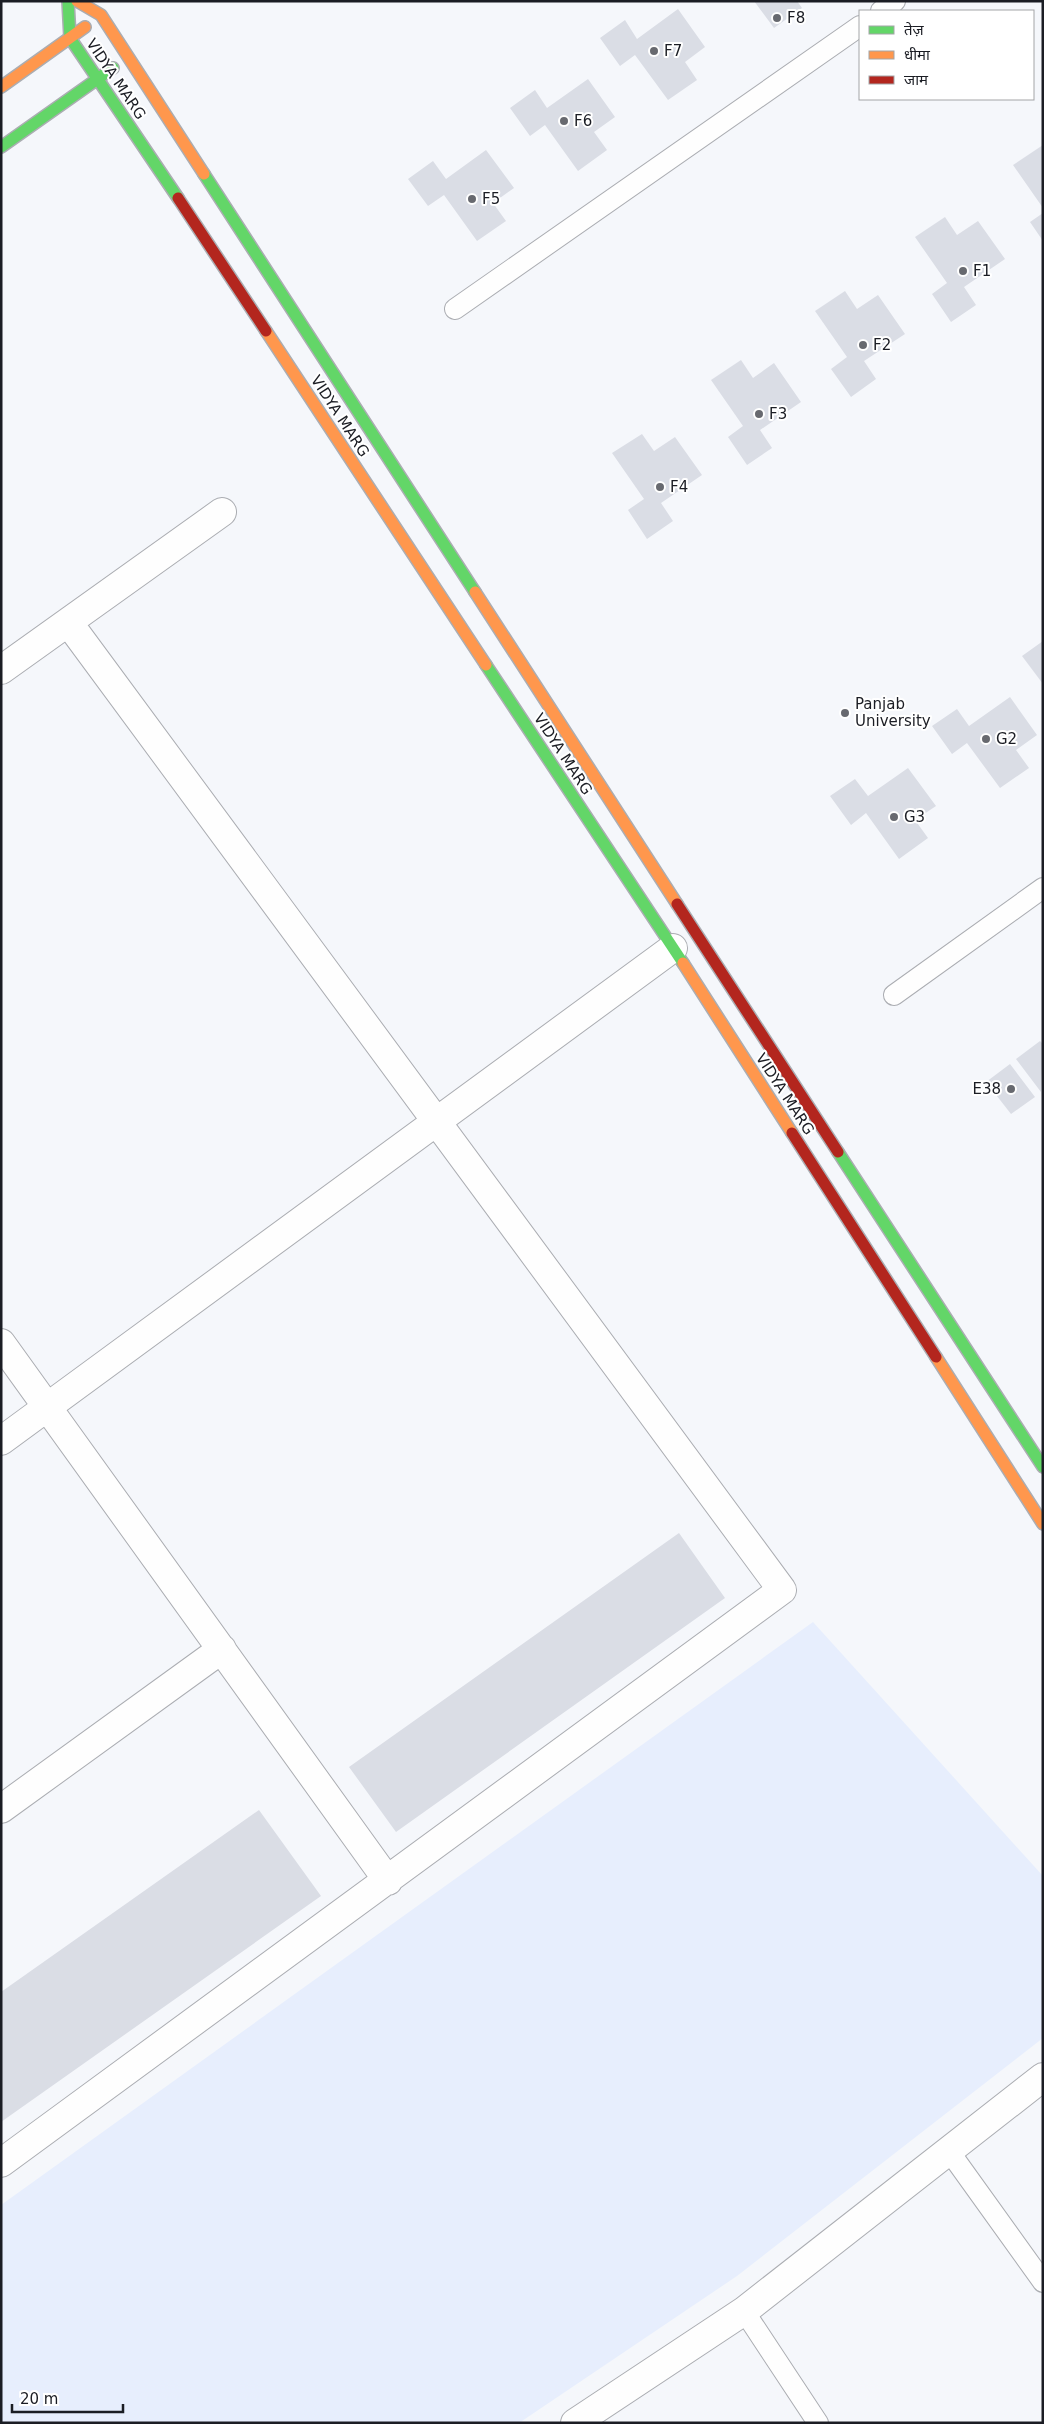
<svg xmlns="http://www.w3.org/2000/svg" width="1044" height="2424" font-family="'DejaVu Sans','Noto Sans Devanagari',sans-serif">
	<rect width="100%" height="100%" fill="#f5f7fb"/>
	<path fill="#e7eefd" d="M813,1622L1043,1876V2038L737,2276L519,2423H1V2205Z"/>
	<path fill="#dadde5" d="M754,1H797L802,8L774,28Z
		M678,9L705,47L685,62L697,80L668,100L635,55L620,66L600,38L625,20L637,39Z
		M588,79L615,117L594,132L607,150L578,171L545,125L530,136L510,108L535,90L547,108Z
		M1043,145V208L1013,165Z
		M486,150L514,188L493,203L506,221L477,241L444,195L428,206L408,179L433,161L446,179Z
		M1043,213V241L1030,222Z
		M945,217L957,235L978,221L1005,259L964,287L976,305L951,322L932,294L947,283L915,237Z
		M845,291L857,309L878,295L905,334L864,361L876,379L851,397L831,369L847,357L815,311Z
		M741,360L753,378L774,363L801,402L760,430L772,448L747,465L728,437L743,426L711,380Z
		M642,434L654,451L675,437L702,475L661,503L673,521L647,539L628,510L644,499L612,453Z
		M1043,641V684L1022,656Z
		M1010,697L1037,735L1016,750L1029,768L1000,788L967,743L952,754L932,726L957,709L969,726Z
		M908,768L936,806L915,820L928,838L899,859L866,813L851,825L830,796L855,779L868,796Z
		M1040,1041L1043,1044L1041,1092L1016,1059Z
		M1010,1064L1035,1097L1011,1114L986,1082Z
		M679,1533L725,1598L396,1832L349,1767Z
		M259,1810L321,1896L1,2122V1992Z"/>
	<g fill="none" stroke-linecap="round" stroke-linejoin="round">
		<g stroke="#abadb2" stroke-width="22">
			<path id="lane" d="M881,11L895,1
				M455,309L860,26
				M894,995L1043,888
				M949,2151L1043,2282
				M744,2311L818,2423"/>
		</g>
		<g stroke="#abadb2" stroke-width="30">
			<path id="street" d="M1,670L222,512
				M1,1343L388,1881
				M1,1441L673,948
				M1,1809L222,1649
				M1,2163L782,1590L68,622
				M575,2423L744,2311L1043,2077"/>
		</g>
		<g stroke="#abadb2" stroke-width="14">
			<path id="fast" d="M68,1L70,38L178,198
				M1,147L113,68
				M204,174L475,592
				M486,665L683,963
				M838,1152L1043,1467"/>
		</g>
		<g stroke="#abadb2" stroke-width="14">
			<path id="slow" d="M77,1L101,15L204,174
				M1,87L85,27
				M266,331L486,665
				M475,592L677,904
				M683,963L792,1133
				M936,1357L1043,1524"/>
		</g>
		<g stroke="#abadb2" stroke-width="14">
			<path id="jam" d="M178,198L266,331
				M677,904L838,1152
				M792,1133L936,1357"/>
		</g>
		<use href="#lane" stroke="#fefefe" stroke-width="20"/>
		<use href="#street" stroke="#fefefe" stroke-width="28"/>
		<use href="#fast" stroke="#63d668" stroke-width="11"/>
		<use href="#slow" stroke="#ff974d" stroke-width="11"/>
		<use href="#jam" stroke="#b3261e" stroke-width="11"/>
	</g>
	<g fill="#67696f" stroke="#fff" stroke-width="2">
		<circle cx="777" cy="18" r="5"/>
		<circle cx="654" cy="51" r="5"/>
		<circle cx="564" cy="121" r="5"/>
		<circle cx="472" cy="199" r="5"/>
		<circle cx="963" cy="271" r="5"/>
		<circle cx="863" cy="345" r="5"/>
		<circle cx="759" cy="414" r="5"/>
		<circle cx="660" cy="487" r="5"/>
		<circle cx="845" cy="713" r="5"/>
		<circle cx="986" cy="739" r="5"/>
		<circle cx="894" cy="817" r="5"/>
		<circle cx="1011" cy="1089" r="5"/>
	</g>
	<g text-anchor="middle" stroke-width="4" stroke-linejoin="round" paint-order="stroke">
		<g font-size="15" fill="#1b1d24" stroke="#fff" text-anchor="start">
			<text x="787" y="23">F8</text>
			<text x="664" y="56">F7</text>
			<text x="574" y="126">F6</text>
			<text x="482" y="204">F5</text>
			<text x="973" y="276">F1</text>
			<text x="873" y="350">F2</text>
			<text x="769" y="419">F3</text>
			<text x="670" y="492">F4</text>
			<text x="855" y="709">Panjab<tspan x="855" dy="17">University</tspan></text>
			<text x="996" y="744">G2</text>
			<text x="904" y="822">G3</text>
			<text x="1001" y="1094" text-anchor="end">E38</text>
		</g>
		<g font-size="15" fill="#1b1d24" stroke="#fff">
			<text transform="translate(116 79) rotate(56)" y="5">VIDYA MARG</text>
			<text transform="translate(340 416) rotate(57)" y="5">VIDYA MARG</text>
			<text transform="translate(563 754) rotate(57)" y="5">VIDYA MARG</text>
			<text transform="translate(785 1094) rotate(57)" y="5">VIDYA MARG</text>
		</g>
	</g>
	<rect width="1044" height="2424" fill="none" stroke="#1b1d24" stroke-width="5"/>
	<rect x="859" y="10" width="175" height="90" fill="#ffffff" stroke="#a4a5a7"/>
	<rect x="869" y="26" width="25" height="8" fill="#63d668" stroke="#a4a5a7"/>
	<text x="904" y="35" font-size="15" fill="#1b1d24">तेज़</text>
	<rect x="869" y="51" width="25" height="8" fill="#ff974d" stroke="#a4a5a7"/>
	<text x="904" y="60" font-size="15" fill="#1b1d24">धीमा</text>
	<rect x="869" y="76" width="25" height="8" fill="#b3261e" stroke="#a4a5a7"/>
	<text x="904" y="85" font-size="15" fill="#1b1d24">जाम</text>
	<path d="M12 2404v8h111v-8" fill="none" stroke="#1b1d24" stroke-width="2.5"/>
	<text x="20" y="2404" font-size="15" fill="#1b1d24" stroke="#ffffff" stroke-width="4" paint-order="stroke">20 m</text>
</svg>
